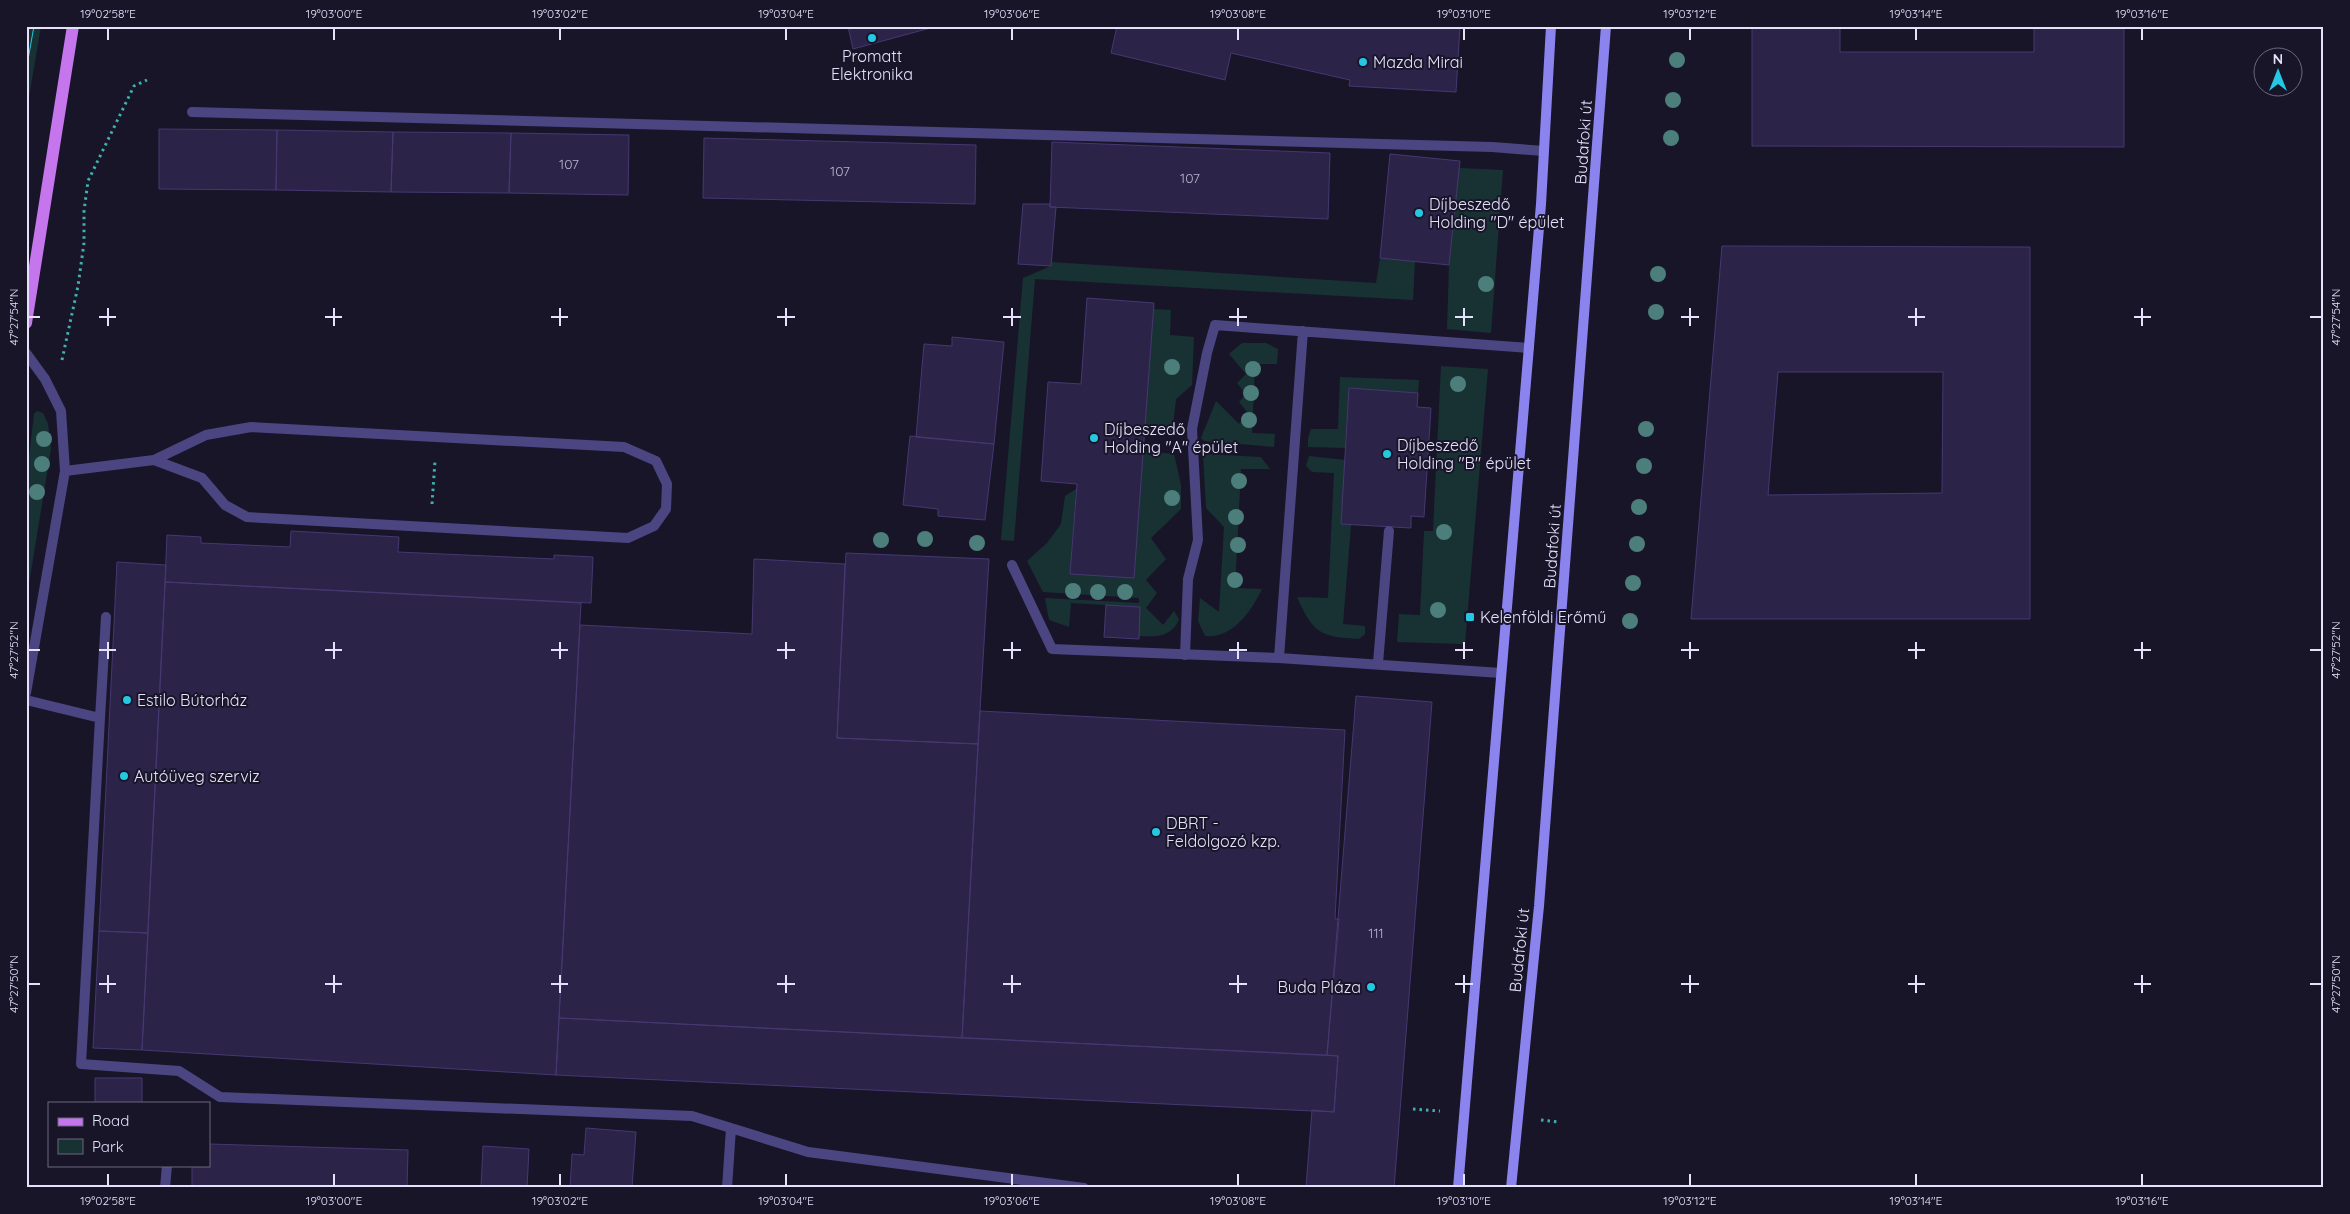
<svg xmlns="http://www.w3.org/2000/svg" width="2350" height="1214" font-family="Quicksand,sans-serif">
	<rect width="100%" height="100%" fill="#191529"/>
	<path fill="#183233" d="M26,26H41L26,115Z
		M1459,168L1503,170L1491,333L1447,329L1449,265Z
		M1380,258L1415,261L1413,300L1035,279L1014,541L1001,540L1023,278L1051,266V262L1376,283Z
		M1153,309L1171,310L1170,335L1194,337L1192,385L1176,399L1172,435L1144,433Z
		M1242,343H1266L1278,349L1277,364H1255L1252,433L1275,434L1274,447L1204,441L1201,438L1216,401L1239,424L1248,413L1239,402L1246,394L1237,383L1246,374L1229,354Z
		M1441,366L1488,369L1465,644L1397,642L1399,614L1420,615L1424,531H1433Z
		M1340,377L1419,380L1418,393L1349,388L1345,448L1308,447V438L1311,429H1338Z
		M37,411L43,413L48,424L51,449L26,602V483L34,414Z
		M1143,451L1174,454L1181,485V509L1151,538L1166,559L1146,580L1157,593L1146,608L1163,625L1174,611L1179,619C1172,637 1156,637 1139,636L1140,607L1071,603L1069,627L1049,620L1045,598L1139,603V598L1043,592L1027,561L1047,543L1061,524L1065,496L1076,489L1070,574Z
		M1203,454L1261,457L1270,469H1241L1235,588L1262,589C1252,610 1233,639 1205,636L1198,621L1200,598L1219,612L1224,527L1206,508Z
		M1309,456L1345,460L1342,524L1351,525L1343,624L1365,626V634L1359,639C1320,637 1313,633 1297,597L1328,598L1334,473L1312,472L1306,466Z"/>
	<path fill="#2c2348" stroke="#463871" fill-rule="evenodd" d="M848,26H934V27L853,49Z
		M1117,26H1460L1456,92L1349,86L1350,80L1231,53L1225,80L1111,53Z
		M1752,26H1840V52H2034V26H2124V147L1752,146Z
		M159,129L277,130L276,190L159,189Z
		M277,130L393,132L391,192L276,190Z
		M393,132L511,133L509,193L391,192Z
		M511,133L629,135L628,195L509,193Z
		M704,138L976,145L975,204L703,198Z
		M1052,142L1330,153L1328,219L1050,207Z
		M1390,154L1460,161L1449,265L1380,258Z
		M1023,204H1050V207H1056L1051,266L1018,264Z
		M1722,246L2030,247V619H1691ZM1778,372H1943L1942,493L1768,495Z
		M1087,298L1154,303L1134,578L1070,574L1077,484L1041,481L1048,382L1081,384Z
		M952,337L1004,342L994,444L916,437L924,344L952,346Z
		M1349,388L1418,393L1417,407L1431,408L1424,517L1411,516V528L1341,524Z
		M910,436L994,444L985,520L938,516V509L903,505Z
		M291,531L399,537L398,552L554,559V555L593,557L591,603L165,582L167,535L201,537V543L290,547Z
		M846,553L989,559L978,744L837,738Z
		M754,559L845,564L837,738L978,744L962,1038L559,1018L580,625L752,634Z
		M117,562L166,565L148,933L99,931Z
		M165,582L581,603L556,1075L142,1050Z
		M1106,605L1140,607L1139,639L1104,637Z
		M1356,696L1432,702L1394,1188H1309L1306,1187L1312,1110L1334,1112L1338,1056L1327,1055Z
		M980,711L1345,730L1335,919H1339L1327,1055L962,1038Z
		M99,931L148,933L142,1050L93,1048Z
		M559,1018L1338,1056L1334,1112L556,1075Z
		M95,1078H142V1103H95Z
		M586,1128L636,1132L632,1188H570L572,1154L584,1155Z
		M209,1144L408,1150L407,1188H192V1165H209Z
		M483,1146L529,1149L527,1188L481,1187Z"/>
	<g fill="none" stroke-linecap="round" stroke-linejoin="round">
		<path stroke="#41afad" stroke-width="3" stroke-dasharray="2.5 4" stroke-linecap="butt" d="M62,360L78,286L84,243V211L88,181L134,86L147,80
			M432,504L435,461
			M1413,1109L1440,1111
			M1541,1120L1558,1122"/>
		<path stroke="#4b4682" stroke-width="10" d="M192,112L1492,147L1544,151
			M26,353L45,379L61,411L65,471L26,693
			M65,471L154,460L206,435L251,427L624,447L656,461L667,484L666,509L654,526L628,538L247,517L225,505L202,478L154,460
			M1012,565L1052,649L1279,658L1501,673
			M1185,655L1188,579L1198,540L1192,429L1207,353L1215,325L1529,348
			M1279,658L1303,331
			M1378,663L1389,531
			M26,700L100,718L81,1064L179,1071L220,1097L692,1116L808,1152L1084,1188
			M100,718L106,617
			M165,1188L167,1165
			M727,1188L731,1128"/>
		<path stroke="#8b84ef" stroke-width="10" d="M1458,1188L1541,204L1551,26
			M1511,1188L1539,906L1606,26"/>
		<path stroke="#c576ed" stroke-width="12" d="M26,323L73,26"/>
		<path stroke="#25c8e3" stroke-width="1" d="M26,71L34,26"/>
	</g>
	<g fill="#4c7e7c">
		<circle cx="1677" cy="60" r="8"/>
		<circle cx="1673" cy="100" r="8"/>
		<circle cx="1671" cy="138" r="8"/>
		<circle cx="1658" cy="274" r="8"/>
		<circle cx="1486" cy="284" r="8"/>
		<circle cx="1656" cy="312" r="8"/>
		<circle cx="1172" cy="367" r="8"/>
		<circle cx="1253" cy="369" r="8"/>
		<circle cx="1458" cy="384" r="8"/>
		<circle cx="1251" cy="393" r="8"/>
		<circle cx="1249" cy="420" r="8"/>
		<circle cx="1646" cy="429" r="8"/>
		<circle cx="44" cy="439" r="8"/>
		<circle cx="42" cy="464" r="8"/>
		<circle cx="1644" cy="466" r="8"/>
		<circle cx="1239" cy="481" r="8"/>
		<circle cx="37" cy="492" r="8"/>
		<circle cx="1172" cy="498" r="8"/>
		<circle cx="1639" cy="507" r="8"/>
		<circle cx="1236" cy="517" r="8"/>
		<circle cx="1444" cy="532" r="8"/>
		<circle cx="925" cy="539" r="8"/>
		<circle cx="881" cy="540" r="8"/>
		<circle cx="977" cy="543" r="8"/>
		<circle cx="1637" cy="544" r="8"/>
		<circle cx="1238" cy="545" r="8"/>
		<circle cx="1235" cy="580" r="8"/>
		<circle cx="1633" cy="583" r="8"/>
		<circle cx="1073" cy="591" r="8"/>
		<circle cx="1098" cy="592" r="8"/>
		<circle cx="1125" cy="592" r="8"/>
		<circle cx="1438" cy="610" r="8"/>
		<circle cx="1630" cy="621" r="8"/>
	</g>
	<path fill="none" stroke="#e5e1fb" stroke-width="2" d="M108,28V40M334,28V40M560,28V40M786,28V40M1012,28V40M1238,28V40M1464,28V40M1690,28V40M1916,28V40M2142,28V40M108,308V326M334,308V326M560,308V326M786,308V326M1012,308V326M1238,308V326M1464,308V326M1690,308V326M1916,308V326M2142,308V326M28,317H40M99,317H116M325,317H342M551,317H568M777,317H795M1003,317H1021M1229,317H1247M1455,317H1473M1681,317H1699M1908,317H1925M2134,317H2151M2310,317H2322M108,642V659M334,642V659M560,642V659M786,642V659M1012,642V659M1238,642V659M1464,642V659M1690,642V659M1916,642V659M2142,642V659M28,650H40M99,650H116M325,650H342M551,650H568M777,650H795M1003,650H1021M1229,650H1247M1455,650H1473M1681,650H1699M1908,650H1925M2134,650H2151M2310,650H2322M108,975V993M334,975V993M560,975V993M786,975V993M1012,975V993M1238,975V993M1464,975V993M1690,975V993M1916,975V993M2142,975V993M28,984H40M99,984H116M325,984H342M551,984H568M777,984H795M1003,984H1021M1229,984H1247M1455,984H1473M1681,984H1699M1908,984H1925M2134,984H2151M2310,984H2322M108,1174V1186M334,1174V1186M560,1174V1186M786,1174V1186M1012,1174V1186M1238,1174V1186M1464,1174V1186M1690,1174V1186M1916,1174V1186M2142,1174V1186"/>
	<g fill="#25c8e3" stroke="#191529" stroke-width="2">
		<circle cx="872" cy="38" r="5"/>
		<circle cx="1363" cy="62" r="5"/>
		<circle cx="1419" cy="213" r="5"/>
		<circle cx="1094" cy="438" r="5"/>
		<circle cx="1387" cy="454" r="5"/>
		<rect x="1465" y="612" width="10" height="10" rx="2.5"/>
		<circle cx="127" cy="700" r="5"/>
		<circle cx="124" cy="776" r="5"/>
		<circle cx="1156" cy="832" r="5"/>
		<circle cx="1371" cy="987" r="5"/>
	</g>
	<g text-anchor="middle" stroke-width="4" stroke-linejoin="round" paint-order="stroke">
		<g font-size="14" fill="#b7b2ce">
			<text x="569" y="169">107</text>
			<text x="840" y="176">107</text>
			<text x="1190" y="183">107</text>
			<text x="1376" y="938">111</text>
		</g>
		<g font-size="16" fill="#e5e1fb" stroke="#191529" text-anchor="start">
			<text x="872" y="62" text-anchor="middle">Promatt<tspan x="872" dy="18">Elektronika</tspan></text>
			<text x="1373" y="68">Mazda Mirai</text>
			<text x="1429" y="210">Díjbeszedő<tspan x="1429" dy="18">Holding "D" épület</tspan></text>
			<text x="1104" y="435">Díjbeszedő<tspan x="1104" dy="18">Holding "A" épület</tspan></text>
			<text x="1397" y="451">Díjbeszedő<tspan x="1397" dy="18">Holding "B" épület</tspan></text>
			<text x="1480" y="623">Kelenföldi Erőmű</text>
			<text x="137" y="706">Estilo Bútorház</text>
			<text x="134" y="782">Autóüveg szerviz</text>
			<text x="1166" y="829">DBRT -<tspan x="1166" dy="18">Feldolgozó kzp.</tspan></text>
			<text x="1361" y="993" text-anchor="end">Buda Pláza</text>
		</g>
		<g font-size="16" fill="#e5e1fb" stroke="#191529">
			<text transform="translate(1583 142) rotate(-86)" y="6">Budafoki út</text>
			<text transform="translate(1552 546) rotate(-86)" y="6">Budafoki út</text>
			<text transform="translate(1519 950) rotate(-84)" y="6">Budafoki út</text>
		</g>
	</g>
	<rect width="2350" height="1214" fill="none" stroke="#191529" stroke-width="55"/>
	<rect x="48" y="1102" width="162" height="65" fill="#191529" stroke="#6b677d"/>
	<rect x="58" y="1118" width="25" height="8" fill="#c576ed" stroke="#6b677d"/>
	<text x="92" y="1126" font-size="15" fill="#e5e1fb">Road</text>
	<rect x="58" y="1139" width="25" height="15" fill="#183233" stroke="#6b677d"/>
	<text x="92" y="1152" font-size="15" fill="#e5e1fb">Park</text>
	<g transform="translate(2278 72)"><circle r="24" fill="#191529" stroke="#6b677d"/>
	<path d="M0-4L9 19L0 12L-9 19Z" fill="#25c8e3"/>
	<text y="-8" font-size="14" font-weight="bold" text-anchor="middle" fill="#e5e1fb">N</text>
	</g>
	<rect x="28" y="28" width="2294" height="1158" fill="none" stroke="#e5e1fb" stroke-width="2"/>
	<g font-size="12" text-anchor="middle" fill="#e5e1fb">
		<text x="108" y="18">19°02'58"E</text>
		<text x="334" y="18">19°03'00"E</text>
		<text x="560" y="18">19°03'02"E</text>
		<text x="786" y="18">19°03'04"E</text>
		<text x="1012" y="18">19°03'06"E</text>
		<text x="1238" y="18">19°03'08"E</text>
		<text x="1464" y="18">19°03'10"E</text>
		<text x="1690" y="18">19°03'12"E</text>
		<text x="1916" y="18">19°03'14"E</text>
		<text x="2142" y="18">19°03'16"E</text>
		<text transform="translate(14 317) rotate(-90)" y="4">47°27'54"N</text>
		<text transform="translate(2336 317) rotate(-90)" y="4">47°27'54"N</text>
		<text transform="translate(14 650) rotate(-90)" y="4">47°27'52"N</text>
		<text transform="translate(2336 650) rotate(-90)" y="4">47°27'52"N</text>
		<text transform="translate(14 984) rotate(-90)" y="4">47°27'50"N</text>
		<text transform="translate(2336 984) rotate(-90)" y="4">47°27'50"N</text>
		<text x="108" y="1205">19°02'58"E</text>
		<text x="334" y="1205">19°03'00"E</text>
		<text x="560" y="1205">19°03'02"E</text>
		<text x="786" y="1205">19°03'04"E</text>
		<text x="1012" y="1205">19°03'06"E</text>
		<text x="1238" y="1205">19°03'08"E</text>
		<text x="1464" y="1205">19°03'10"E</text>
		<text x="1690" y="1205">19°03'12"E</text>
		<text x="1916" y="1205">19°03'14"E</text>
		<text x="2142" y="1205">19°03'16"E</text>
	</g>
</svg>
